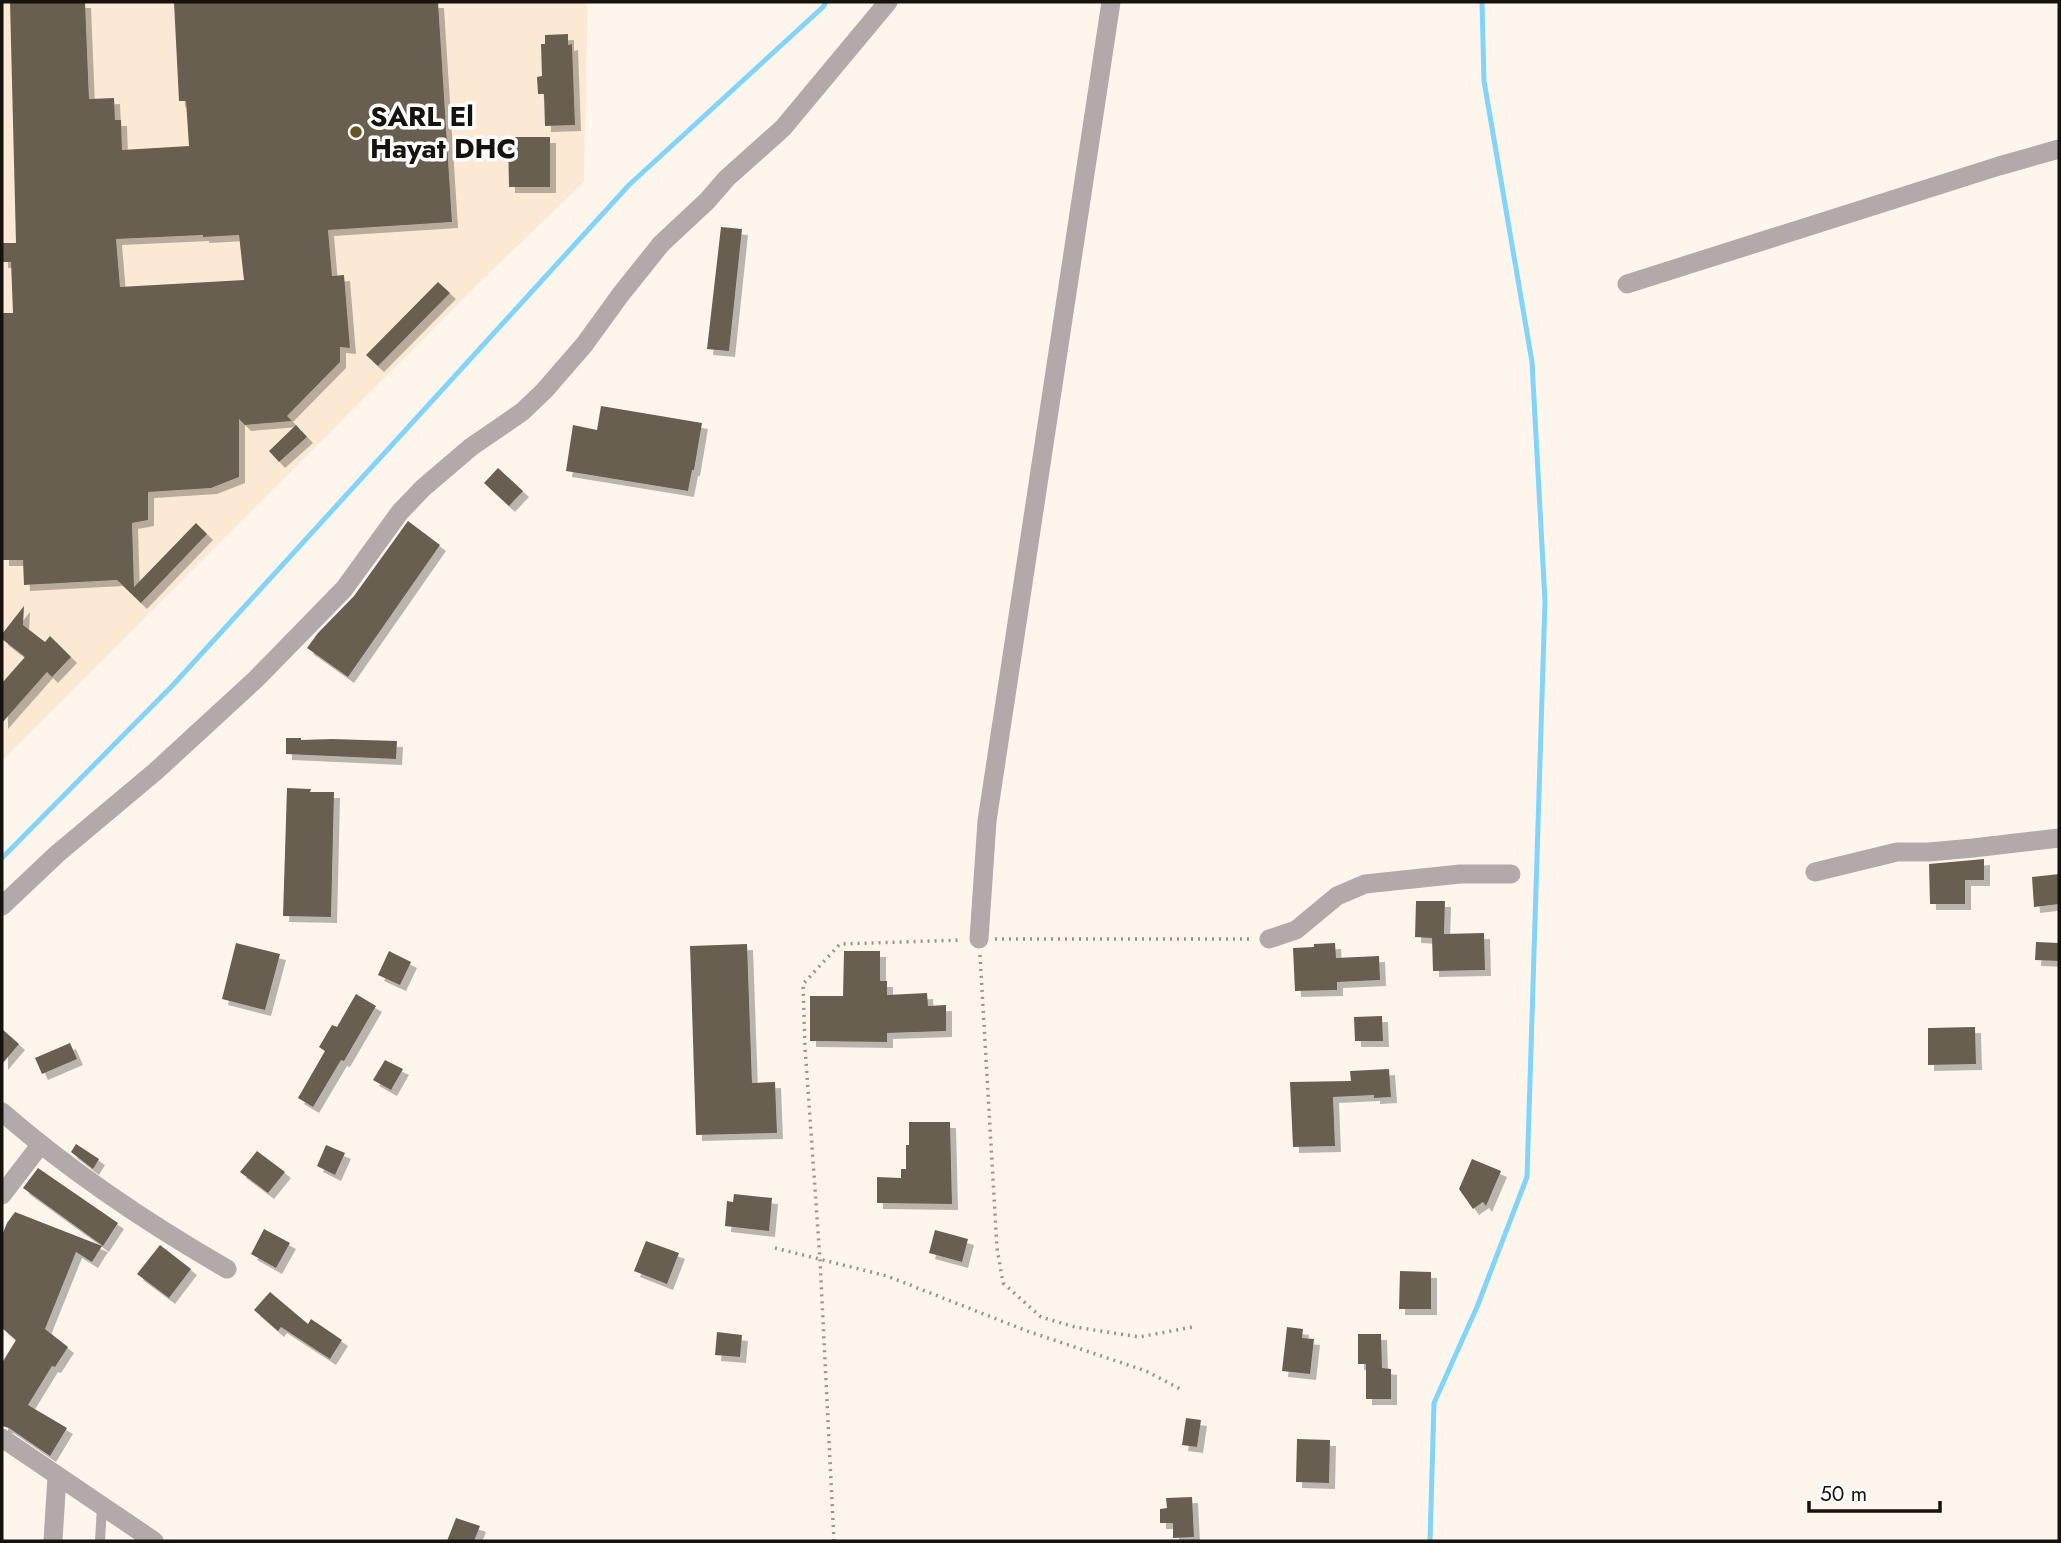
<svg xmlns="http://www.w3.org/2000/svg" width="2061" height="1543" font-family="Jost,sans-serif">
	<defs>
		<filter id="shadow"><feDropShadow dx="6" dy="6" stdDeviation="0" flood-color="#0004"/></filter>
	</defs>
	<rect width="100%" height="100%" fill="#fef6ed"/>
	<path fill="#fbe9d3" d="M2,2H587V23L584,182L481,281L2,761Z"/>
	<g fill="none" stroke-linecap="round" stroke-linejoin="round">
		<path stroke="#82d4fb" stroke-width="5" d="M2,858L173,685L629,185L823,7L826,2
			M1430,1541L1434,1403L1477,1307L1527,1177L1545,601L1532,362L1484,81L1482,2"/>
	</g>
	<path fill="#695f51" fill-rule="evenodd" filter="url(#shadow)" d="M10,2H85L89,99L114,98L115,120H121L122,150L189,146L186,101H179L174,2H438L452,222L328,230L332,276L344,275L350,348L340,347V362L287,416L292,421L245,425L239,419V477L211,488L148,492V520L132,523L134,587L196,523L207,534L141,603L117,580L24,585L23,560H3L2,313H13L11,262H2V243H16ZM203,235V237L239,235L244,280L120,287L116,239Z
		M568,34V45L572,44L575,125L545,126L544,94H538L537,77L542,76L541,44H545V35Z
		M508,137H550V187H509Z
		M721,227L742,229L729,351L707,349Z
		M438,282L450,293L378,366L366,355Z
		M601,406L702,423L694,470H692L688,491L566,471L573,425L597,430Z
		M296,425L307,437L279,462L269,451Z
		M498,468L523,491L509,506L484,483Z
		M408,521L440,545L348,677L307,648L318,633L354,596Z
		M24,606L23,625L45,642L50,636L71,657L52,677L47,672L2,723V683L25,657L2,639V634Z
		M286,738H301V740L332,739L397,741L396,759L286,754Z
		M287,788L311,789L310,792H334L331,917L283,916Z
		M1984,859V880H1965V904H1930L1929,864Z
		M2059,874V904L2034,907L2032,877Z
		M1416,901H1445L1444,934L1484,933L1485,970L1433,971L1432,938L1415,937Z
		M2036,942L2059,943V961L2035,960Z
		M236,943L280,954L265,1010L222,999Z
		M1335,943L1336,958L1379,956L1380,980L1337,982V990L1295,991L1293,948L1314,947V944Z
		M747,944L752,1083L775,1082L777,1133L696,1135L690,946Z
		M389,951L411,962L400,985L378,975Z
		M844,951H880V981H887V995L927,993L928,1006L946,1005V1031L887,1033V1042L810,1041V996H843Z
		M356,994L376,1006L344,1061L341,1060L313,1107L298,1098L325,1051L319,1047L332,1025L337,1027Z
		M1382,1016L1383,1041H1355L1354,1017Z
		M1975,1027L1976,1064L1928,1065V1028Z
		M2,1029L19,1044L2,1064Z
		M70,1043L77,1059L42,1074L35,1058Z
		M385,1060L403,1069L391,1090L373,1080Z
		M1389,1069L1391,1097L1374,1098V1095L1333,1097L1335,1146L1293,1147L1290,1082L1351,1081L1350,1071Z
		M909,1122H950L952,1204L877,1203V1177L901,1178V1169H906V1145H909Z
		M76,1144L99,1159L93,1169L71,1152Z
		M326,1145L345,1153L335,1175L317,1166Z
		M257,1151L285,1172L268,1193L240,1172Z
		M1472,1159L1501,1171L1486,1206L1483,1202L1473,1209L1459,1189Z
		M38,1168L118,1223L103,1246L23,1188Z
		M734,1194L772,1198L769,1231L725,1226L727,1201L733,1202Z
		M15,1212L102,1246L92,1262L76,1252L45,1329L68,1347L55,1367L52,1366L28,1405L67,1428L50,1456L9,1428L2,1426V1363L16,1340L2,1328V1235L7,1223Z
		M264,1229L290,1243L276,1268L251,1254Z
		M935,1230L968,1239L962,1262L929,1253Z
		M646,1241L679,1253L667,1284L634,1271Z
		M160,1245L191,1269L169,1298L137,1274Z
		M1400,1271L1431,1272V1309H1399Z
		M270,1292L308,1324L311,1319L342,1340L330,1359L281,1327L278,1331L254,1310Z
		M1287,1327L1303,1329L1302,1338L1314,1339L1310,1374L1282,1371Z
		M717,1332L742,1335L740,1357L715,1355Z
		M1358,1334H1381L1382,1368L1391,1369V1399H1366V1364H1358Z
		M1186,1418L1201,1420L1197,1447L1182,1445Z
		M1297,1439L1330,1440L1329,1483L1296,1482Z
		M1192,1497L1194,1537L1173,1538V1523H1160V1509L1167,1508L1166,1498Z
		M456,1518L480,1526L474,1541H447Z"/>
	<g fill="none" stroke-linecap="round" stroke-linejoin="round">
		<path stroke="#9b958e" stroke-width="3.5" stroke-dasharray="2 5" stroke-linecap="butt" d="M995,939H1253
			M980,955L997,1248L1003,1283L1041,1317L1075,1327L1139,1337L1193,1327
			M775,1248L887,1276L1027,1331L1146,1371L1182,1390
			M834,1541L820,1260L805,1047L803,984L840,944L962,940"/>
		<path stroke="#b2a9ab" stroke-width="10" d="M100,1541L102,1507"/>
		<path stroke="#b2a9ab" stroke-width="19" d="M1627,284L1999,166L2059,149
			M1815,872L1897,852H1929L1973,848L2059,838
			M2,906L57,854L156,771L255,680L344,589L400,512L423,488L471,447L522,412L544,391L584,345L621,294L661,244L707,201L727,178L783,128L888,2
			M979,939L987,821L1111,2
			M1269,939L1296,930L1337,896L1365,884L1460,874H1511
			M2,1112C71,1172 147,1223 227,1269
			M2,1195L41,1144
			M2,1438L154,1541
			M53,1541L57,1476"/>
	</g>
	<circle fill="#655724" stroke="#fff" stroke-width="2.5" cx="356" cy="132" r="7"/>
	<g text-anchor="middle" stroke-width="7" stroke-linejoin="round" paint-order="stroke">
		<g font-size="28" font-weight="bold" fill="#16120d" stroke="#fff" text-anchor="start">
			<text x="370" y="126">SARL El<tspan x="370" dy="32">Hayat DHC</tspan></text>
		</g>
	</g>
	<rect width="2061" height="1543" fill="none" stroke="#16120d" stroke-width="7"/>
	<path d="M1809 1501v10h131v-10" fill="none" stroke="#16120d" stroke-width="3.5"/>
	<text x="1820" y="1501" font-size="21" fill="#16120d" stroke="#ffffff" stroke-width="5" paint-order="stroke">50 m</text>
</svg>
